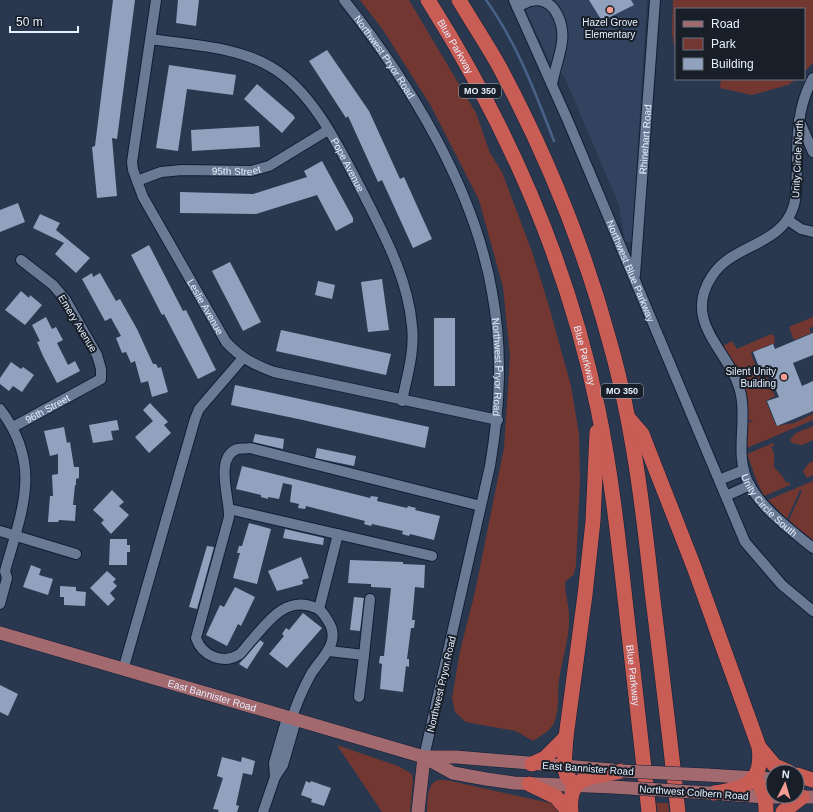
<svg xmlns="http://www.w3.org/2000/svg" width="813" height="812" font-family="Arial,sans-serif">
	<rect width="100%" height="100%" fill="#29384f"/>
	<path fill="#31435f" d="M521,0H647L632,242H625L619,205L565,78L548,58Z"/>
	<path fill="#733732" d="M360,0H409L476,113L490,153L502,172L532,252L548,303L571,386L579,434L580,481L576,565L574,574L565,582C565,594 569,605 569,616C570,638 562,659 559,680C557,695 560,709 554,723C550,731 540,736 533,741L516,731L466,722L455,712L452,698L460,651L475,592L504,448L510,357L503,287L479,200L431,106L383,30Z
		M673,0H813V63L804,72V9H676V48L674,46L672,33Z
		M721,79H796L788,85L752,95L720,88Z
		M813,317V327L809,328L811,333L794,340L789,327Z
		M771,334L774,336L775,343L752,352L751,354L759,374L765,372L775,396L766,401L776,426L794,423L813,414V420L747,448L746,422H754L746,419L745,391L723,346L732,341L737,349Z
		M813,426V440L802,445L792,443L790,440L796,433Z
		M773,443L774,446L771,447L774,453V467L783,477L786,483L789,482L790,485L764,496L758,484L747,454Z
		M813,461V475L807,478L803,471L809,463Z
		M813,481V542L789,520L802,491L800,490L787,519L768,500Z
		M337,745L398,766L412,774L413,781L410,812H382Z
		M438,780H446L550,803L563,812H427C428,801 426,784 438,780Z
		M656,803H668L669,812H658Z"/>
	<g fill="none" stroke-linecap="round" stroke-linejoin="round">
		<path stroke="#496288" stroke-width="2.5" d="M486,0C517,43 535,92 554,141"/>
	</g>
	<path fill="#90a2be" d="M113,0H135L117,139L112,138L117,196L97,198L92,147L95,146Z
		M178,0H199L196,26L176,23Z
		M589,0H631L634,5L602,21Z
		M327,50L369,111L400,179L404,177L432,239L413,248L382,180L378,182L348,116L346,118L309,61Z
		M169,65L236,75L233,95L187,89L178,151L156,148Z
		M257,84L293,115L295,118L282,133L244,99Z
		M259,126L260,147L192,151L191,130Z
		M322,161L353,218V222L336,231L317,195L256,214L180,213V192L253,194L307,177L304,171Z
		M18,203L25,222L0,232V210Z
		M40,214L60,223L56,230L90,258L76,273L55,254L64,243L33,228Z
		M149,245L183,311L186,310L216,370L198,379L164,314L162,315L131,255Z
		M230,262L261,322L243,331L212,271Z
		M92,273L93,277L100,273L116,301L120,299L137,329L153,364H156L158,368L161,367L168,392L152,397L148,381L141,383L135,361L131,363L126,352L122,353L116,338L121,336L111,318L105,321L82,279Z
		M382,279L389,330L368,332L361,282Z
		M318,281L335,285L332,299L315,295Z
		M21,291L29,298L30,295L42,305L25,325L5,310Z
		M46,317L52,329L56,327L63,340L57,343L68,365L75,361L80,371L57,383L43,356L37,342L40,341L32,325Z
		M434,318H455V386H434Z
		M281,330L391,354L386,375L276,351Z
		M813,333V355L793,363L802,386L813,381V411L777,426L767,401L779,397L767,369L761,372L753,352L773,344L775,349Z
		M11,362L21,369L23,367L34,375L22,392L13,386L9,391L0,384V378Z
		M235,385L429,427L425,448L303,420L231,405Z
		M150,403L168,422L164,425L171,433L149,453L135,437L153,421L143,410Z
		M117,420L119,430L111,431L113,440L93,443L89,425Z
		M64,427L67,443L70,442L74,467H79V478L76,479V485H75L73,505H76L75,521L59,520L58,522H48L50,496H53L52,475L58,474V454L50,456L44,431Z
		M255,434L284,439L283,449L253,442Z
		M317,448L356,456L354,466L315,458Z
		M242,466L370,498L371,496L378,497L377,501L407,508L408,506L416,508L415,510L440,516L434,540L410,534L409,536L402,534L403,531L372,524L371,526L364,524L365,521L306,506L305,509L298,508L299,504L290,502L292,485L283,483L279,499L268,497V499L261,497V495L236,489Z
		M112,490L124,502L119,506L129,515L111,534L101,523L104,520L93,510Z
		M249,523L271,529L257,584L233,578L240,553H237L239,546H242Z
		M285,529L324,538L323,545L283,538Z
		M110,539H127V545H130V552H127V565H109Z
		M207,546L214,547L197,609L189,607Z
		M301,557L309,578L302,580L303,584L277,591L268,571Z
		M350,560L403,562V564L425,565L424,588L415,587L412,620H415L414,628H411L407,659H409V667L406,666L403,692L380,689L382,664L379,663L380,656H384L391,588L371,587V584L348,583Z
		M31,565L41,569L39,575L53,579L48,595L23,587Z
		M107,571L116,579L113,582L117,586L110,593L115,599L108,606L90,588Z
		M60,586L76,587V591L86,592L85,606L64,605V597H60Z
		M235,587L255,597L241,626L238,624L227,646L206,635L220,605L224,607Z
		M354,597L364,598L360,631L350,630Z
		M303,613L322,628L287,668L269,654L284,636L282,634L286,628L289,630Z
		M260,640L264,643L247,669L239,664Z
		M0,685L18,694L8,716L0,712Z
		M222,757L241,762L242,757L255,761L252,775L243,773L236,805L239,806L237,812H218L219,810L213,809L223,778L217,776Z
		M306,781L310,783L311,781L331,788L324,806L311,802L312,799L301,795Z"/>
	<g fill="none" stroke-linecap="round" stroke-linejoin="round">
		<g stroke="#111e34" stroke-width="12">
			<g id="minor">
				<path id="s1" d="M156,0L132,162L133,170L143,197L226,342C240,357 254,365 274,372L498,420"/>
				<path id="s2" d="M344,0C409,82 474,187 492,292C503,351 500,407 490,466L424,757"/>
				<path id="s3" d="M514,0L568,121L745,542L782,585L813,611"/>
				<path d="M538,0C557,2 564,26 562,42C560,57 554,71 552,85"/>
				<path d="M517,7L530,1L538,0"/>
				<path id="s4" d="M151,39C190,45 236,46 271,67C314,92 341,151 363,193C384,235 408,278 412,326C415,351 407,376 402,401"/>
				<path id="s5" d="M813,78C797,107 797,137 797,169C796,181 797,194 794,205C782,247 733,243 712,276C680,324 733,352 741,395C747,424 734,455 749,484C763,510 791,530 813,548"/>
				<path d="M799,120L813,152"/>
				<path id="s6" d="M137,181L161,172L182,170L251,171L269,166L328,130"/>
				<path d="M788,220L801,229L813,232"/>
				<path id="s7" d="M635,275L655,0"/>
				<path d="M0,409C43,465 22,510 5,571L7,578L0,604"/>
				<path id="s8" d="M13,427L101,379V369L97,355L65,299L53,285L21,260"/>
				<path d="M719,480L744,470"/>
				<path d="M726,496L750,485"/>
				<path d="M229,509L432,556"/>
				<path d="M0,531L76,554"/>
				<path d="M319,609L338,534"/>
				<path d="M329,651L364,655L370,599"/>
				<path d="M123,670L195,419L199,409L243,358"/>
				<path d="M359,697L364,655"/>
				<path d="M292,719C296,703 303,689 311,674C321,658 342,642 328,621C325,616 322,610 316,608C287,595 269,620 252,640C248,644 244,650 240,654C223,665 202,656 196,638L229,517C230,499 214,458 237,449C241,448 246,449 250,448L481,506"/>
				<path d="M275,777L274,763L287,718"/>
				<path d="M263,812L275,777L283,765L296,720"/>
			</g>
		</g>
		<g stroke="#111e34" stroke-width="14">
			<g id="major">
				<path id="s9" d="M0,633L424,757L453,773L486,779L514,783L613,787"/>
				<path d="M426,757H456L612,770"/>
				<path d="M707,775L773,779"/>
				<path d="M723,794L766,797H813"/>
				<path d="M418,812L424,757"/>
			</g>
		</g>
		<g stroke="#111e34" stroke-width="16">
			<g id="highway">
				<path id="s10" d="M428,0C507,125 568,264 598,409C611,472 618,536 625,599C633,670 641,741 649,812"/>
				<path d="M459,0C472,22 486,43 499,66C546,154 584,246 610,343C633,424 643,508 652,591C661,665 670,738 678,812"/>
				<path d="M629,419L642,434L694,567L759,747C764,783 744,789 714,793"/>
				<path d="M759,747L775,766L789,772"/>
				<path d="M532,764L545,758L566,737"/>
				<path d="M797,775L813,780"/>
				<path d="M753,778C764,788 766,798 766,812"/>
				<path d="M529,784L556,797L569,812"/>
				<path d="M575,786L567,776L564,766L566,737L585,595L593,521L597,432"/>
				<path d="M571,812C567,773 593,778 622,771"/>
				<path d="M783,812L802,797"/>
			</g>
		</g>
		<use href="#minor" stroke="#6a7a95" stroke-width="10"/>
		<use href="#major" stroke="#a2696f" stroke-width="13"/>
		<use href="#highway" stroke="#c75d55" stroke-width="15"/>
		<g stroke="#111e34" stroke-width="14" stroke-linecap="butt">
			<path id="major-bridge" d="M622,771L707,775
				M613,787L709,793"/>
		</g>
		<use href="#major-bridge" stroke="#a2696f" stroke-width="13"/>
	</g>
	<g fill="#f59c93" stroke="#181f29" stroke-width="1.5">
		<circle cx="610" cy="10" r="4"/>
		<circle cx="784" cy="377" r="4"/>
	</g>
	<g text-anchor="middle" stroke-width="4" stroke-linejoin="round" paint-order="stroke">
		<g fill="#181f29" stroke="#a8b1be" stroke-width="1">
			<rect x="459" y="84" width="42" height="14" rx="3"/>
			<rect x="601" y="384" width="42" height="14" rx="3"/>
		</g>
		<g font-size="9" font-weight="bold" fill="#e6effe">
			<text x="480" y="94">MO 350</text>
			<text x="622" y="394">MO 350</text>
		</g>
		<g font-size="10" fill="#e6effe" stroke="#181f29">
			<text x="610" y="26">Hazel Grove<tspan x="610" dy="12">Elementary</tspan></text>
			<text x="776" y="375" text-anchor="end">Silent Unity<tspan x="776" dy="12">Building</tspan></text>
		</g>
		<g font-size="10" fill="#e6effe" stroke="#181f29">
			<text dy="4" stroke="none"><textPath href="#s10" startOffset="54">Blue Parkway</textPath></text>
			<text dy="4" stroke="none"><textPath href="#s2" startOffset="70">Northwest Pryor Road</textPath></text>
			<text dy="4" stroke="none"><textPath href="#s7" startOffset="136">Rhinehart Road</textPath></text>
			<text transform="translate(797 159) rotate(-87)" y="4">Unity Circle North</text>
			<text dy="4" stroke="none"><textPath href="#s4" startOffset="250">Pope Avenue</textPath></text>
			<text dy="4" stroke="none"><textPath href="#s6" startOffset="101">95th Street</textPath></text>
			<text dy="4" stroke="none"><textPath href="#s3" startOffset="295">Northwest Blue Parkway</textPath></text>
			<text dy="4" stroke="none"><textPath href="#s1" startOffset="327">Leslie Avenue</textPath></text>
			<text transform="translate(78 323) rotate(59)" y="4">Emery Avenue</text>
			<text dy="4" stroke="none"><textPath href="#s10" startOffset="390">Blue Parkway</textPath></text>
			<text dy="4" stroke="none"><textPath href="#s2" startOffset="406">Northwest Pryor Road</textPath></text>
			<text dy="4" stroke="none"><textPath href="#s8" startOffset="39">96th Street</textPath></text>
			<text dy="4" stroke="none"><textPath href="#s5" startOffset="491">Unity Circle South</textPath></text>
			<text dy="4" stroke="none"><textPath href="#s10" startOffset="714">Blue Parkway</textPath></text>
			<text transform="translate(441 684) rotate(-77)" y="4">Northwest Pryor Road</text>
			<text dy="4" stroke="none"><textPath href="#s9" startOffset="221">East Bannister Road</textPath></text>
			<text transform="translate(588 768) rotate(4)" y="4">East Bannister Road</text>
			<text transform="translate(694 792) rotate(4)" y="4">Northwest Colbern Road</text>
		</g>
	</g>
	<rect x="675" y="8" width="130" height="72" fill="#181f29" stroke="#6a727e"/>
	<rect x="683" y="21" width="20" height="6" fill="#a2696f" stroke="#6a727e"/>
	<text x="711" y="28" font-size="12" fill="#e6effe">Road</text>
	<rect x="683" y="38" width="20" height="12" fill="#733732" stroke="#6a727e"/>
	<text x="711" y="48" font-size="12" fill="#e6effe">Park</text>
	<rect x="683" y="58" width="20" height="12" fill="#90a2be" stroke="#6a727e"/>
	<text x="711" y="68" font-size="12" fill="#e6effe">Building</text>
	<g transform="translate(785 784) rotate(5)"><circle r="19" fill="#181f29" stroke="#6a727e"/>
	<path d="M0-3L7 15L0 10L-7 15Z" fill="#f59c93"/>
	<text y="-6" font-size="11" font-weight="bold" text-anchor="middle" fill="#e6effe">N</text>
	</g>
	<path d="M10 26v6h68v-6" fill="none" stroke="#e6effe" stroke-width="2"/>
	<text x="16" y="26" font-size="12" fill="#e6effe" stroke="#181f29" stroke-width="3" paint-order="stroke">50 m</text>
</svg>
